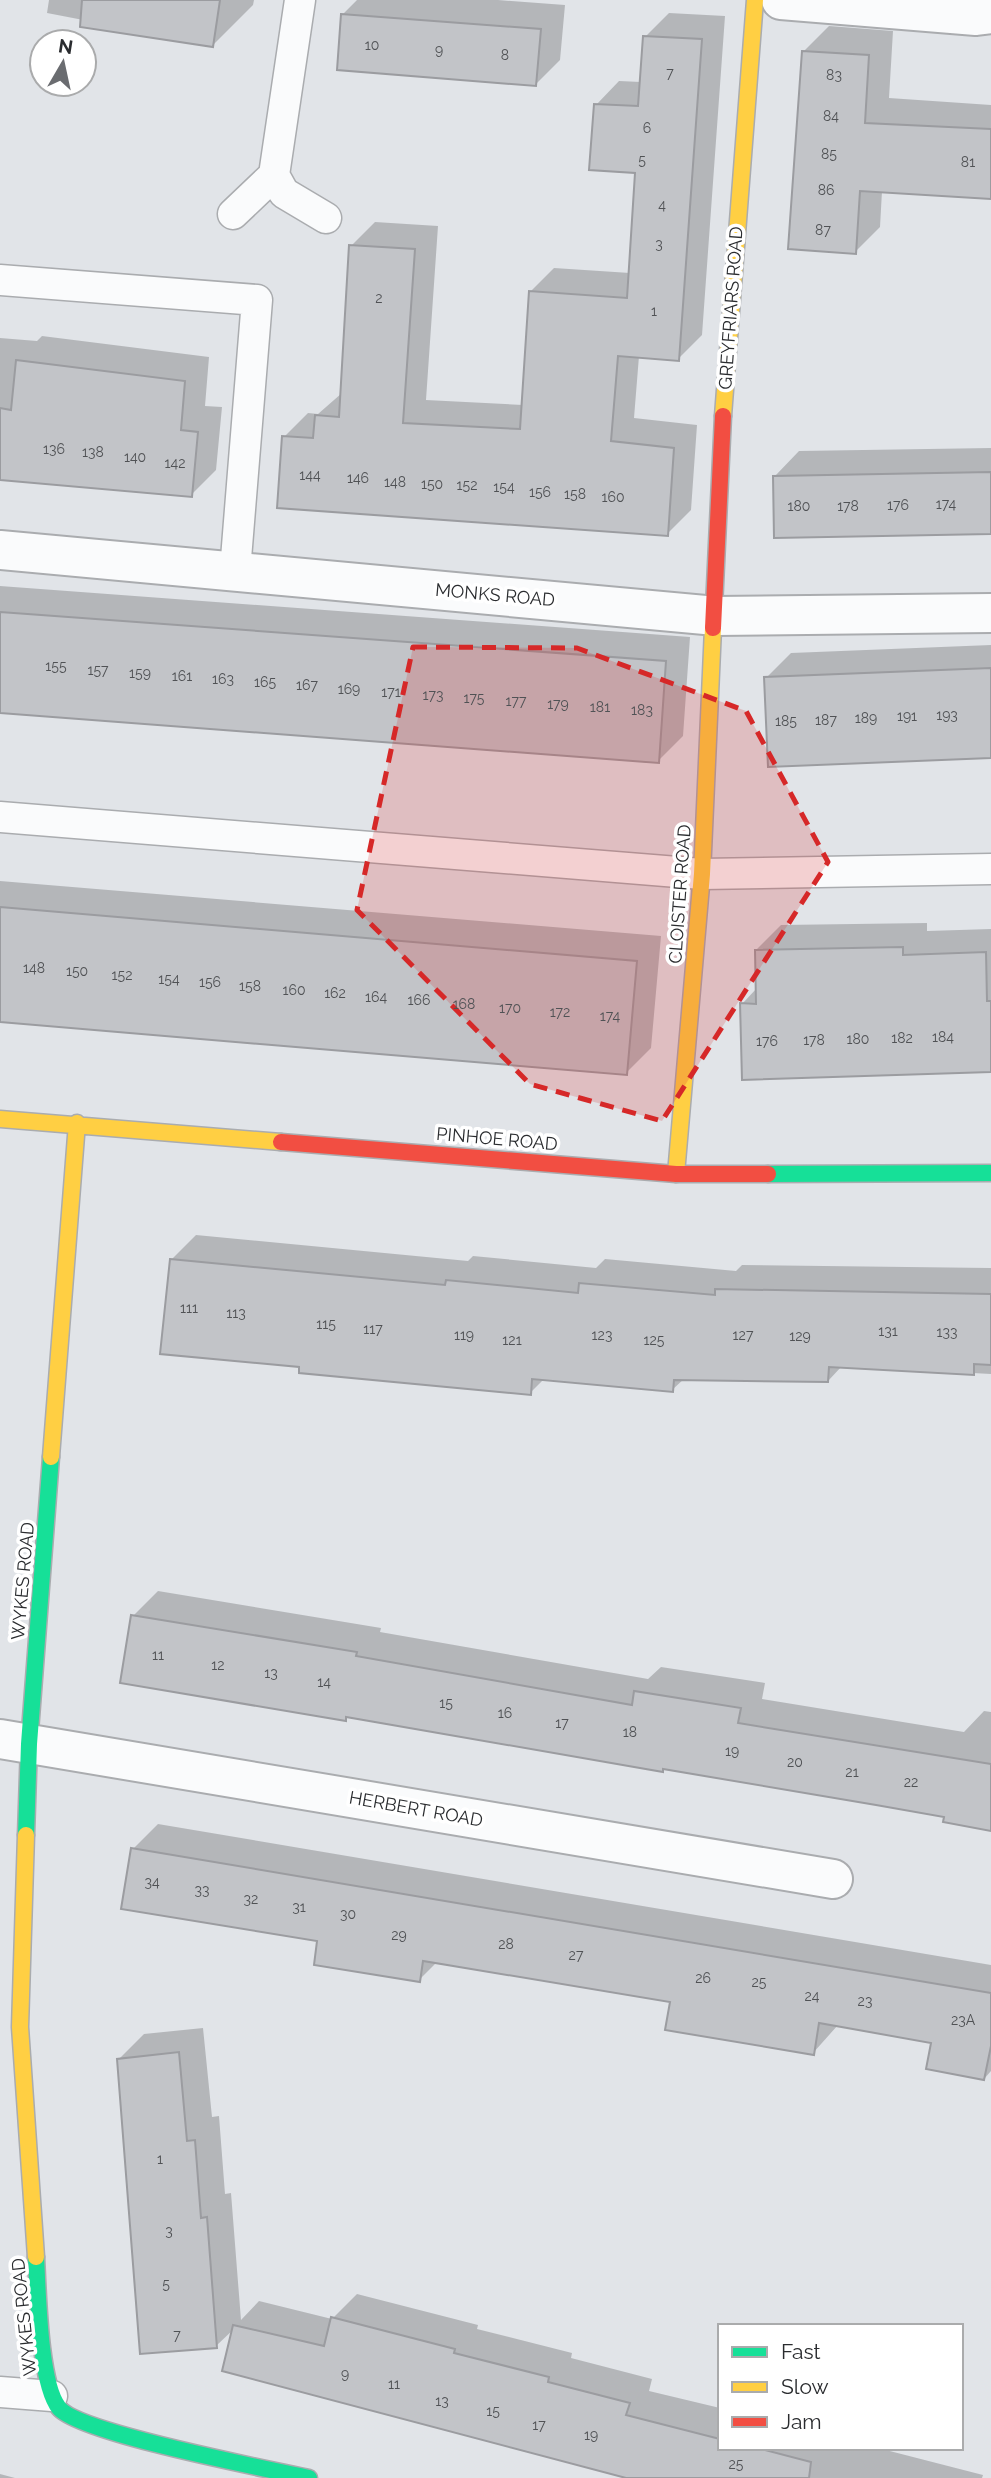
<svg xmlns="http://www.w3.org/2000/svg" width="991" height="2478" font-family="Raleway,sans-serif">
	<rect width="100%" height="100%" fill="#e1e4e8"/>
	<path fill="#0003" d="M49,0H254L253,5L213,45L47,13Z
		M357,0H498L565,5L560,60L535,85L342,15Z
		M669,13L725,16L702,335L678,359L639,356L634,418L697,425L691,510L667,534L284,437L308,413L318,414L342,393L351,246L375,222L438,226L426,400L523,405L530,292L554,268L630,273L637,172L596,105L619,81L641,82L645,37Z
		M829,26L893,31L889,98L991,105V199L882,191L880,227L855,252L804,51Z
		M42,336L209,357L205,406L222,407L216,470L191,495L0,478V338L37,341Z
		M991,448V533L775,476L799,451Z
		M0,586L690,637L683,736L658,761L0,712Z
		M991,645V756L766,678L791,653Z
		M0,881L661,936L651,1048L626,1073L0,1021Z
		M927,923V931L991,929V1071L742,1004L757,988L756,950L781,925Z
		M196,1235L468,1261L473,1256L596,1268L605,1259L736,1271L742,1265L991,1268V1374L842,1366L828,1381L685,1378L672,1390L544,1379L530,1393L301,1365L172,1259Z
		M158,1591L381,1628L380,1632L648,1679L661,1667L765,1683L762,1699L964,1732L984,1711L991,1712V1829L946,1815L665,1768L662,1770L348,1716L345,1719L133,1616Z
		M158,1824L991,1965V2071L984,2079L933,2041L838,2025L813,2053L672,2000L438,1961L419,1980L319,1940L133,1849Z
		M203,2028L212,2117L219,2116L225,2194L231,2193L241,2320L259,2301L332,2319L357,2294L478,2325L477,2329L572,2353L571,2358L652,2379L649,2391L720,2408V2448H878L983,2475L982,2478H642L235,2328L216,2346L119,2059L144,2034Z
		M0,2474L15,2478H0Z"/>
	<path fill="#c2c4c8" stroke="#9b9ca0" stroke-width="2" d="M82,0H220L213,47L80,27Z
		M341,14L541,29L536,86L337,70Z
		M643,36L702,39L679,361L618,356L611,441L674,448L668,536L277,508L282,436L313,438L315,415L339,417L349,245L415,249L403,423L520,429L529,291L627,298L635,173L589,170L594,104L638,106Z
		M802,51L869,55L865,123L991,129V199L860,191L856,254L788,249Z
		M16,360L185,381L181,430L198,432L192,497L0,480V408L11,410Z
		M991,472V534L774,538L773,476Z
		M0,612L666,661L659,763L0,713Z
		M991,668V758L768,767L764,677Z
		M0,907L637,961L627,1075L0,1022Z
		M903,947V955L986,952L987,1001H991V1072L742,1080L740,1003L756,1004L755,950Z
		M170,1259L445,1285L446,1280L578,1293L579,1283L715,1295V1289L991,1294V1365L974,1364V1375L829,1367L828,1382L674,1380L673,1392L532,1379L531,1395L299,1373V1367L160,1354Z
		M131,1615L357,1652L356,1656L632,1705L634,1691L741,1708L738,1723L991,1764V1831L943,1822L944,1817L876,1805L663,1769V1772L346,1717V1721L120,1683Z
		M131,1848L991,1993V2046L984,2080L926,2069L931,2043L819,2023L814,2055L665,2030L670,2002L423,1961L420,1982L314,1965L317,1941L121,1909Z
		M179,2052L187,2141L195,2140L201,2218L207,2217L217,2348L140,2354L117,2059Z
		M331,2317L455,2349L454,2353L549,2377L548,2382L630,2403L626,2415L720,2439V2448H757L811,2462L809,2478H626L222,2371L233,2325L324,2346Z"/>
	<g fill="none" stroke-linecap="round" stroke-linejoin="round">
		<g stroke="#aaacaf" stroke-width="33">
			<path id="lane" d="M300,0L274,175L284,193L326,218
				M233,214L274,175
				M0,280L257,300L235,571
				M0,817L702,874L991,869
				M0,2392L52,2396"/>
		</g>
		<g stroke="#aaacaf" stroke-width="42">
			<path id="street" d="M781,0L976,16L991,14
				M0,550L716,616L991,613
				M0,1739L833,1879"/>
		</g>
		<g stroke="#aaacaf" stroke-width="19">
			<path id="fast" d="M768,1174L991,1173
				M26,1835L29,1744L51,1457
				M36,2257C38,2291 39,2383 59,2408C79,2433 268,2469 309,2478"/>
		</g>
		<g stroke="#aaacaf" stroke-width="19">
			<path id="slow" d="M723,416L755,0
				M0,1119L281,1142
				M676,1174L702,874L713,628
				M51,1457L77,1123
				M26,1835L20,2027L36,2257"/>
		</g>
		<g stroke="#aaacaf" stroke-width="19">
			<path id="jam" d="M713,628L723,416
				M281,1142L676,1174H768"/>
		</g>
		<use href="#lane" stroke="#fafbfc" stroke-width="30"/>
		<use href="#street" stroke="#fafbfc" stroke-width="38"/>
		<use href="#fast" stroke="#16e098" stroke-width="16"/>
		<use href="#slow" stroke="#ffcf43" stroke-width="16"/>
		<use href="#jam" stroke="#f24e42" stroke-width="16"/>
	</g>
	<path fill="#d62828" fill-opacity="0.2" stroke="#d62828" stroke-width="5" stroke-dasharray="14 9" stroke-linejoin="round" d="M413,647L577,648L746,711L828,862L662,1121L530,1084L357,910Z"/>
	<g text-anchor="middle" stroke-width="7" stroke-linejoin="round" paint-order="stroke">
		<g font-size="14" fill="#505255">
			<text x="372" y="50">10</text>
			<text x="439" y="55">9</text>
			<text x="505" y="60">8</text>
			<text x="670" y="78">7</text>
			<text x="834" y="80">83</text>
			<text x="831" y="121">84</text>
			<text x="647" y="133">6</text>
			<text x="829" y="159">85</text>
			<text x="642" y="165">5</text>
			<text x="968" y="167">81</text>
			<text x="826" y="195">86</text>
			<text x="662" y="210">4</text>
			<text x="823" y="235">87</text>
			<text x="659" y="249">3</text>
			<text x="379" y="303">2</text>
			<text x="654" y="316">1</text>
			<text x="54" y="454">136</text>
			<text x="93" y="457">138</text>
			<text x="135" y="462">140</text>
			<text x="175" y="468">142</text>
			<text x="310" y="480">144</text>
			<text x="358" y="483">146</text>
			<text x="395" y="487">148</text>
			<text x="432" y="489">150</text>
			<text x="467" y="490">152</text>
			<text x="504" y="492">154</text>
			<text x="540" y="497">156</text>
			<text x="575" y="499">158</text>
			<text x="613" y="502">160</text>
			<text x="946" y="509">174</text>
			<text x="898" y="510">176</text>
			<text x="799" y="511">180</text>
			<text x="848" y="511">178</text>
			<text x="56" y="671">155</text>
			<text x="98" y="675">157</text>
			<text x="140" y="678">159</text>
			<text x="182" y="681">161</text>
			<text x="223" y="684">163</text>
			<text x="265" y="687">165</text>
			<text x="307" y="690">167</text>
			<text x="349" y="694">169</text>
			<text x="391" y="697">171</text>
			<text x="433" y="700">173</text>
			<text x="474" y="703">175</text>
			<text x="516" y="706">177</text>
			<text x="558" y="709">179</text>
			<text x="600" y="712">181</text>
			<text x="642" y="715">183</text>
			<text x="947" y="720">193</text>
			<text x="907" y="721">191</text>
			<text x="866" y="723">189</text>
			<text x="826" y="725">187</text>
			<text x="786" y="726">185</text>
			<text x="34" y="973">148</text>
			<text x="77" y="976">150</text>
			<text x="122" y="980">152</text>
			<text x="169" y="984">154</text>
			<text x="210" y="987">156</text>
			<text x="250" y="991">158</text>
			<text x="294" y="995">160</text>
			<text x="335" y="998">162</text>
			<text x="376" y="1002">164</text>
			<text x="419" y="1005">166</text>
			<text x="464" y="1009">168</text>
			<text x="510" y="1013">170</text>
			<text x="560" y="1017">172</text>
			<text x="610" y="1021">174</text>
			<text x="943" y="1042">184</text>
			<text x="902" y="1043">182</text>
			<text x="858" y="1044">180</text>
			<text x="814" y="1045">178</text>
			<text x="767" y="1046">176</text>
			<text x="189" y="1313">111</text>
			<text x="236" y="1318">113</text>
			<text x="326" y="1329">115</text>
			<text x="373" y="1334">117</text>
			<text x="888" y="1336">131</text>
			<text x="947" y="1337">133</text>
			<text x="464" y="1340">119</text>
			<text x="602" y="1340">123</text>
			<text x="743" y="1340">127</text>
			<text x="800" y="1341">129</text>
			<text x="512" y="1345">121</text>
			<text x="654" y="1345">125</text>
			<text x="158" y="1660">11</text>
			<text x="218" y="1670">12</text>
			<text x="271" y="1678">13</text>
			<text x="324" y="1687">14</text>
			<text x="446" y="1708">15</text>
			<text x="505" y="1718">16</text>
			<text x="562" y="1728">17</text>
			<text x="630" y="1737">18</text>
			<text x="732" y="1756">19</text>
			<text x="795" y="1767">20</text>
			<text x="852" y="1777">21</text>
			<text x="911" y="1787">22</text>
			<text x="152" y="1887">34</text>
			<text x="202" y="1895">33</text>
			<text x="251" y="1904">32</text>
			<text x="299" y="1912">31</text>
			<text x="348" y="1919">30</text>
			<text x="399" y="1940">29</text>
			<text x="506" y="1949">28</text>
			<text x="576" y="1960">27</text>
			<text x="703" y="1983">26</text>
			<text x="759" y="1987">25</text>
			<text x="812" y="2001">24</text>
			<text x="865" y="2006">23</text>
			<text x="963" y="2025">23A</text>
			<text x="160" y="2164">1</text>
			<text x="169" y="2236">3</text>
			<text x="166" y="2289">5</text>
			<text x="177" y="2340">7</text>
			<text x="345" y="2379">9</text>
			<text x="394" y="2389">11</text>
			<text x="442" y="2406">13</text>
			<text x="493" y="2416">15</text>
			<text x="539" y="2430">17</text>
			<text x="591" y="2440">19</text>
			<text x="736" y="2469">25</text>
		</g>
		<g font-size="18" fill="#2a2c2f" stroke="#fff">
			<text transform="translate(731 308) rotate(-86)" y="6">GREYFRIARS ROAD</text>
			<text transform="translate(495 595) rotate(5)" y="6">MONKS ROAD</text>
			<text transform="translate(680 894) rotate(-86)" y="6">CLOISTER ROAD</text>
			<text transform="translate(497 1139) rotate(5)" y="6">PINHOE ROAD</text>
			<text transform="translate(23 1581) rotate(-85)" y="6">WYKES ROAD</text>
			<text transform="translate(416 1809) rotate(10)" y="6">HERBERT ROAD</text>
			<text transform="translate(24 2317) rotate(-96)" y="6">WYKES ROAD</text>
		</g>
	</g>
	<rect x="718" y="2324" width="245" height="126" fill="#ffffff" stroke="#aaabac" stroke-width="2"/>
	<rect x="732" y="2347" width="35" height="10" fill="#16e098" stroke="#aaabac" stroke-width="2"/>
	<text x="781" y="2359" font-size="21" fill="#2a2c2f">Fast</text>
	<rect x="732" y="2382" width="35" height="10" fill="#ffcf43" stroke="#aaabac" stroke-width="2"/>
	<text x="781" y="2394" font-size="21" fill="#2a2c2f">Slow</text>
	<rect x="732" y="2417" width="35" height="10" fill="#f24e42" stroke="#aaabac" stroke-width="2"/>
	<text x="781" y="2429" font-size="21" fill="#2a2c2f">Jam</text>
	<g transform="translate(63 63) rotate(9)"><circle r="33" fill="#ffffff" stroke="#aaabac" stroke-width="2"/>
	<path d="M0-5L12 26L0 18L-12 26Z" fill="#6a6c70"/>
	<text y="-10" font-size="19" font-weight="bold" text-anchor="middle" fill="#2a2c2f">N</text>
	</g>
</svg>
